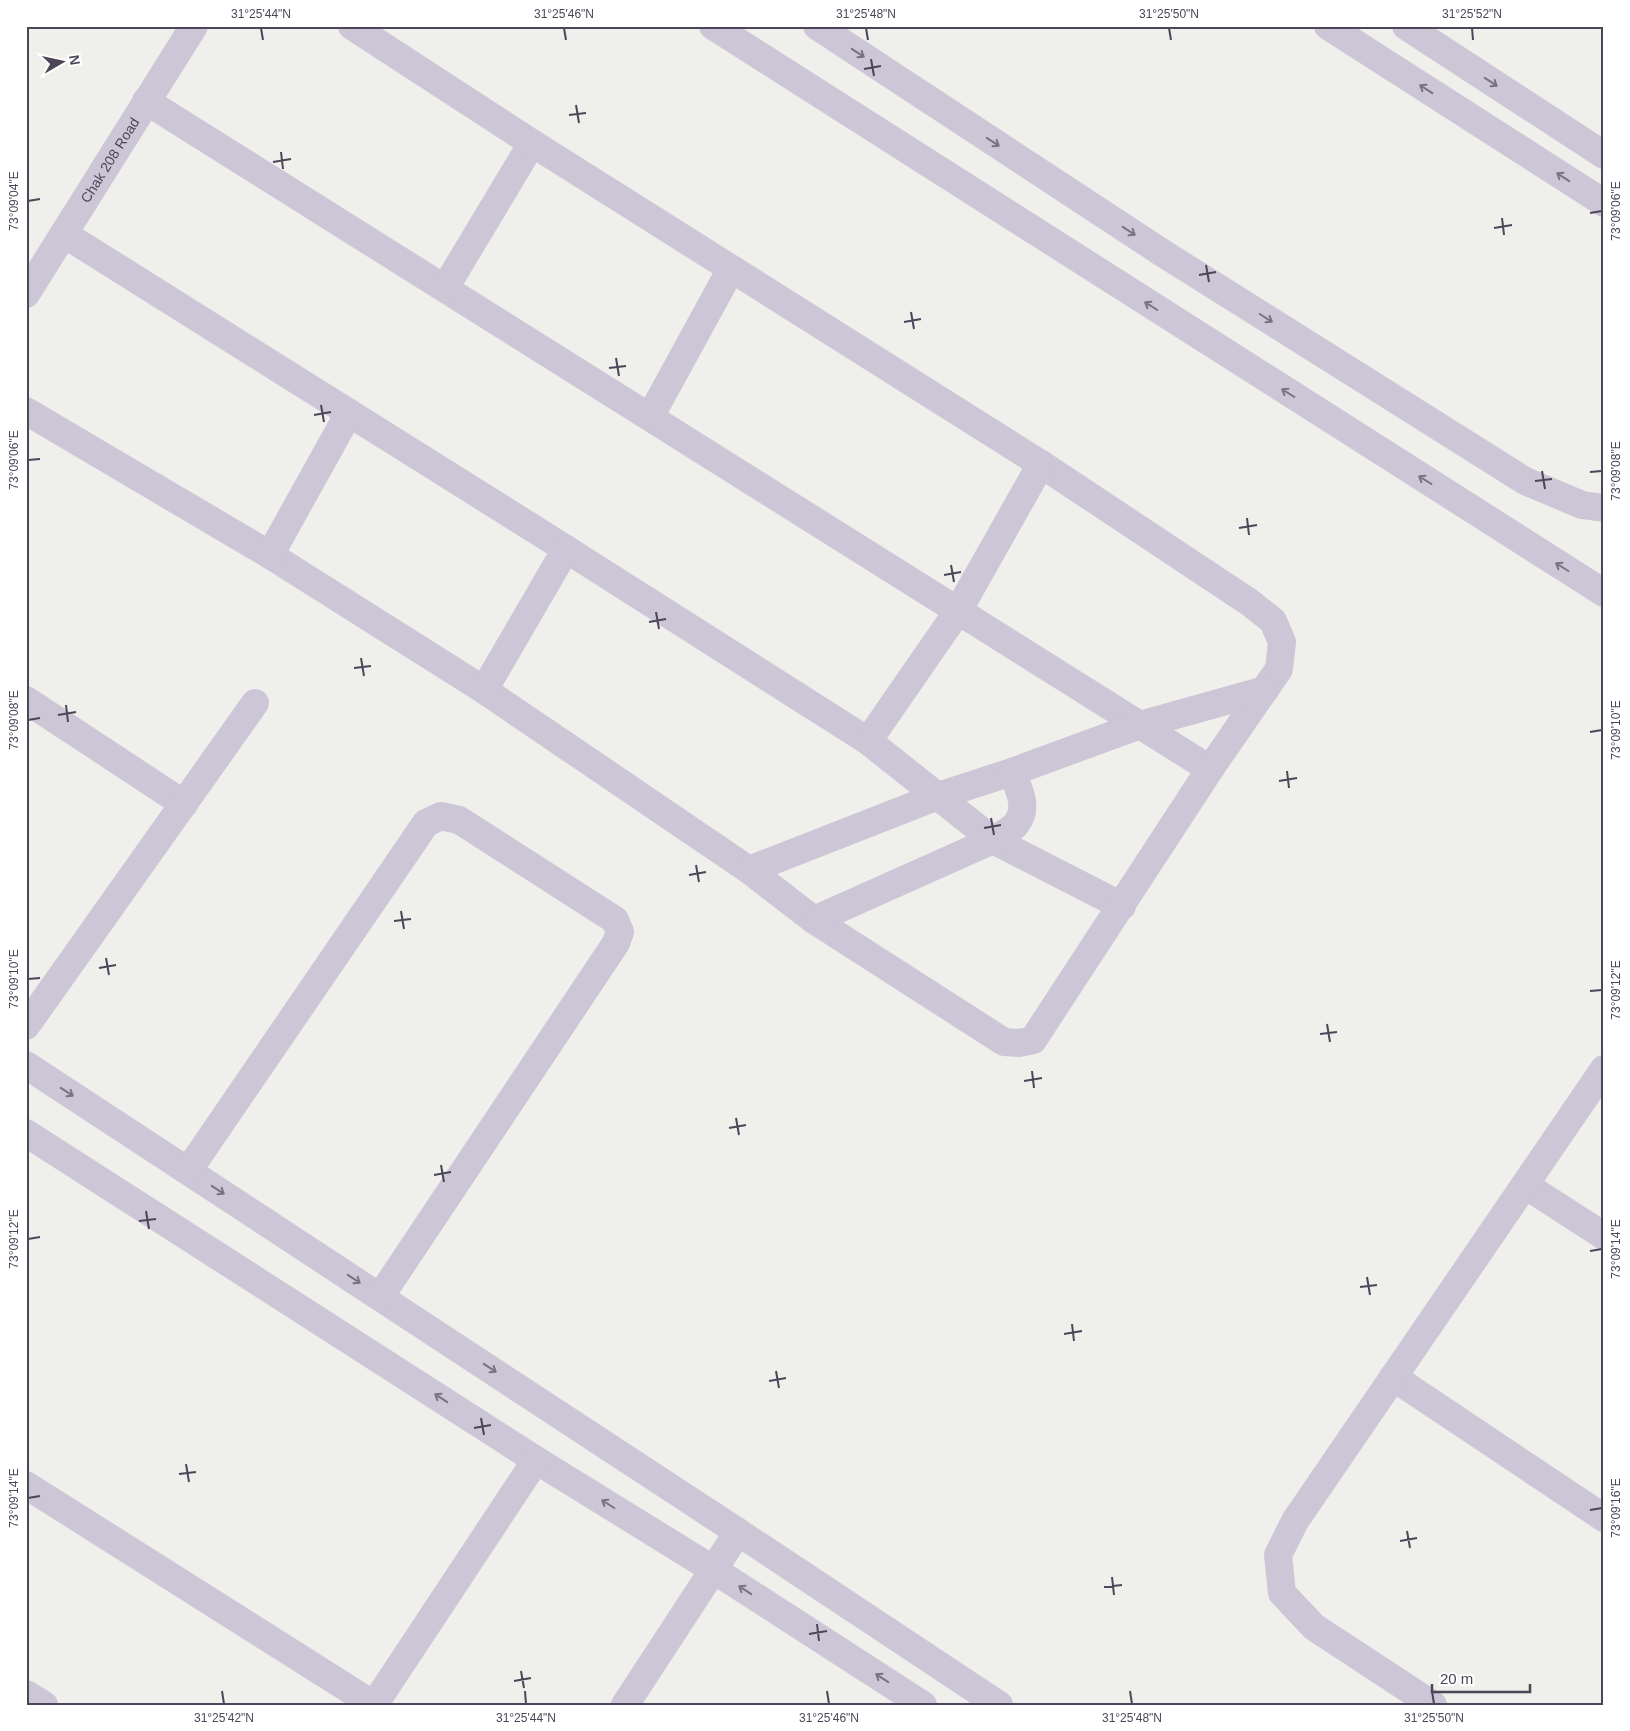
<svg xmlns="http://www.w3.org/2000/svg" width="1630" height="1731" font-family="Arial,sans-serif">
	<rect width="100%" height="100%" fill="#efefec"/>
	<g fill="none" stroke-linecap="round" stroke-linejoin="round">
		<g stroke="#ccc6d6" stroke-width="28">
			<path d="M713,26L1604,593"/>
			<path d="M817,26L1161,252L1525,481L1582,505L1604,508"/>
			<path d="M1328,26L1604,203"/>
			<path d="M1406,26L1604,155"/>
			<path d="M146,101L1210,769"/>
			<path d="M64,234L566,549L868,741L993,840L1122,906"/>
			<path d="M445,288L532,143"/>
			<path id="s1" d="M26,294L194,26"/>
			<path d="M26,411L270,555L484,690L749,870L814,920L1004,1042L1019,1043L1033,1040L1210,769L1279,669L1282,642L1273,621L1249,602L1041,464L532,143L352,26"/>
			<path d="M650,417L731,269"/>
			<path d="M270,555L349,413"/>
			<path d="M484,690L566,549"/>
			<path d="M26,700L184,804"/>
			<path d="M868,741L958,611L1041,464"/>
			<path d="M749,870L938,796L1012,772L1140,725L1265,690"/>
			<path d="M814,920L993,840C1000,835 1011,831 1016,824C1029,808 1019,789 1012,772"/>
			<path d="M26,1026L255,703"/>
			<path d="M26,1065L738,1532L999,1705"/>
			<path d="M26,1133L536,1460L714,1570L923,1705"/>
			<path d="M188,1171L426,823L441,816L459,820L615,920L620,932L616,943L380,1297"/>
			<path d="M1525,1185L1604,1236"/>
			<path d="M1393,1377L1604,1518"/>
			<path d="M26,1485L374,1705L536,1460"/>
			<path d="M26,1694L44,1705"/>
			<path d="M625,1705L738,1532"/>
			<path d="M1433,1705L1314,1627L1282,1593L1278,1555L1295,1521L1604,1069"/>
		</g>
	</g>
	<defs><path id="oneway-shaft" d="M-6 0H5M1.5-3L5.5 0L1.5 3" fill="none" stroke-width="1.6" stroke-linecap="round" stroke-linejoin="round" transform="scale(1.25)"/></defs>
	<g stroke="#797284">
		<use href="#oneway-shaft" transform="translate(858 53) rotate(33)"/>
		<use href="#oneway-shaft" transform="translate(1491 82) rotate(33)"/>
		<use href="#oneway-shaft" transform="translate(1426 89) rotate(-147)"/>
		<use href="#oneway-shaft" transform="translate(993 142) rotate(33)"/>
		<use href="#oneway-shaft" transform="translate(1563 177) rotate(-147)"/>
		<use href="#oneway-shaft" transform="translate(1129 231) rotate(33)"/>
		<use href="#oneway-shaft" transform="translate(1151 306) rotate(-148)"/>
		<use href="#oneway-shaft" transform="translate(1266 318) rotate(32)"/>
		<use href="#oneway-shaft" transform="translate(1288 393) rotate(-148)"/>
		<use href="#oneway-shaft" transform="translate(1425 480) rotate(-148)"/>
		<use href="#oneway-shaft" transform="translate(1562 567) rotate(-148)"/>
		<use href="#oneway-shaft" transform="translate(67 1092) rotate(33)"/>
		<use href="#oneway-shaft" transform="translate(218 1190) rotate(33)"/>
		<use href="#oneway-shaft" transform="translate(354 1279) rotate(33)"/>
		<use href="#oneway-shaft" transform="translate(490 1368) rotate(33)"/>
		<use href="#oneway-shaft" transform="translate(441 1398) rotate(-147)"/>
		<use href="#oneway-shaft" transform="translate(608 1504) rotate(-148)"/>
		<use href="#oneway-shaft" transform="translate(745 1590) rotate(-147)"/>
		<use href="#oneway-shaft" transform="translate(882 1678) rotate(-147)"/>
	</g>
	<path fill="none" stroke="#4d4558" stroke-width="2" d="M261,28L263,40M564,28L566,40M866,28L868,40M1169,28L1171,40M1472,28L1473,40M871,59L874,76M864,69L881,66M576,105L579,123M569,115L586,113M281,152L283,169M273,162L291,159M28,201L40,199M1590,213L1602,211M1502,218L1504,235M1494,228L1512,225M1206,265L1209,282M1199,275L1216,272M911,312L914,329M904,322L921,319M616,358L619,376M609,368L626,366M321,405L324,422M314,415L331,412M28,460L40,459M1542,471L1545,489M1590,472L1602,471M1535,481L1552,479M1247,518L1249,535M1239,528L1257,525M951,565L954,582M944,575L961,572M656,612L659,629M649,622L666,619M361,658L364,676M354,668L371,666M66,705L68,722M58,715L76,712M28,720L40,718M1590,732L1602,730M1287,771L1289,788M1279,781L1297,778M991,818L994,835M984,828L1001,825M696,865L699,882M689,875L706,872M401,911L404,929M394,921L411,919M106,958L109,975M99,968L116,965M28,979L40,978M1590,991L1602,990M1327,1024L1330,1042M1320,1034L1337,1032M1032,1071L1034,1088M1024,1081L1042,1078M736,1118L739,1135M729,1128L746,1125M441,1165L444,1182M434,1175L451,1172M146,1211L149,1229M139,1221L156,1219M28,1239L40,1237M1590,1251L1602,1249M1367,1277L1370,1295M1360,1287L1377,1285M1072,1324L1074,1341M1064,1334L1082,1331M776,1371L779,1388M769,1381L786,1378M481,1418L484,1435M474,1428L491,1425M186,1464L189,1482M179,1474L196,1472M28,1498L40,1496M1590,1510L1602,1508M1407,1531L1410,1548M1400,1541L1417,1538M1112,1577L1114,1595M1104,1587L1122,1585M817,1624L819,1641M809,1634L827,1631M521,1671L524,1688M514,1681L531,1678M222,1691L224,1704M525,1691L526,1704M827,1691L829,1704M1130,1691L1132,1704M1432,1691L1434,1704"/>
	<g text-anchor="middle" stroke-width="4" stroke-linejoin="round" paint-order="stroke">
		<g font-size="14" fill="#4d4558" stroke="#fff">
			<text dy="5" stroke="none"><textPath href="#s1" startOffset="158">Chak 208 Road</textPath></text>
		</g>
	</g>
	<rect width="1630" height="1731" fill="none" stroke="#ffffff" stroke-width="55"/>
	<g transform="translate(62 62) rotate(81)" stroke="#ffffff" stroke-width="4" paint-order="stroke">
	<path d="M0-4L9 19L0 12L-9 19Z" fill="#4d4558"/>
	<text y="-8" font-size="14" font-weight="bold" text-anchor="middle" fill="#4d4558">N</text>
	</g>
	<path d="M1432 1684v8h98v-8" fill="none" stroke="#4d4558" stroke-width="2.5"/>
	<text x="1440" y="1684" font-size="15" fill="#4d4558" stroke="#ffffff" stroke-width="4" paint-order="stroke">20 m</text>
	<rect x="28" y="28" width="1574" height="1676" fill="none" stroke="#4d4558" stroke-width="2"/>
	<g font-size="12" text-anchor="middle" fill="#4d4558">
		<text x="261" y="18">31°25'44"N</text>
		<text x="564" y="18">31°25'46"N</text>
		<text x="866" y="18">31°25'48"N</text>
		<text x="1169" y="18">31°25'50"N</text>
		<text x="1472" y="18">31°25'52"N</text>
		<text transform="translate(14 201) rotate(-90)" y="4">73°09'04"E</text>
		<text transform="translate(1616 211) rotate(-90)" y="4">73°09'06"E</text>
		<text transform="translate(14 460) rotate(-90)" y="4">73°09'06"E</text>
		<text transform="translate(1616 471) rotate(-90)" y="4">73°09'08"E</text>
		<text transform="translate(14 720) rotate(-90)" y="4">73°09'08"E</text>
		<text transform="translate(1616 730) rotate(-90)" y="4">73°09'10"E</text>
		<text transform="translate(14 979) rotate(-90)" y="4">73°09'10"E</text>
		<text transform="translate(1616 990) rotate(-90)" y="4">73°09'12"E</text>
		<text transform="translate(14 1239) rotate(-90)" y="4">73°09'12"E</text>
		<text transform="translate(1616 1249) rotate(-90)" y="4">73°09'14"E</text>
		<text transform="translate(14 1498) rotate(-90)" y="4">73°09'14"E</text>
		<text transform="translate(1616 1508) rotate(-90)" y="4">73°09'16"E</text>
		<text x="224" y="1722">31°25'42"N</text>
		<text x="526" y="1722">31°25'44"N</text>
		<text x="829" y="1722">31°25'46"N</text>
		<text x="1132" y="1722">31°25'48"N</text>
		<text x="1434" y="1722">31°25'50"N</text>
	</g>
</svg>
